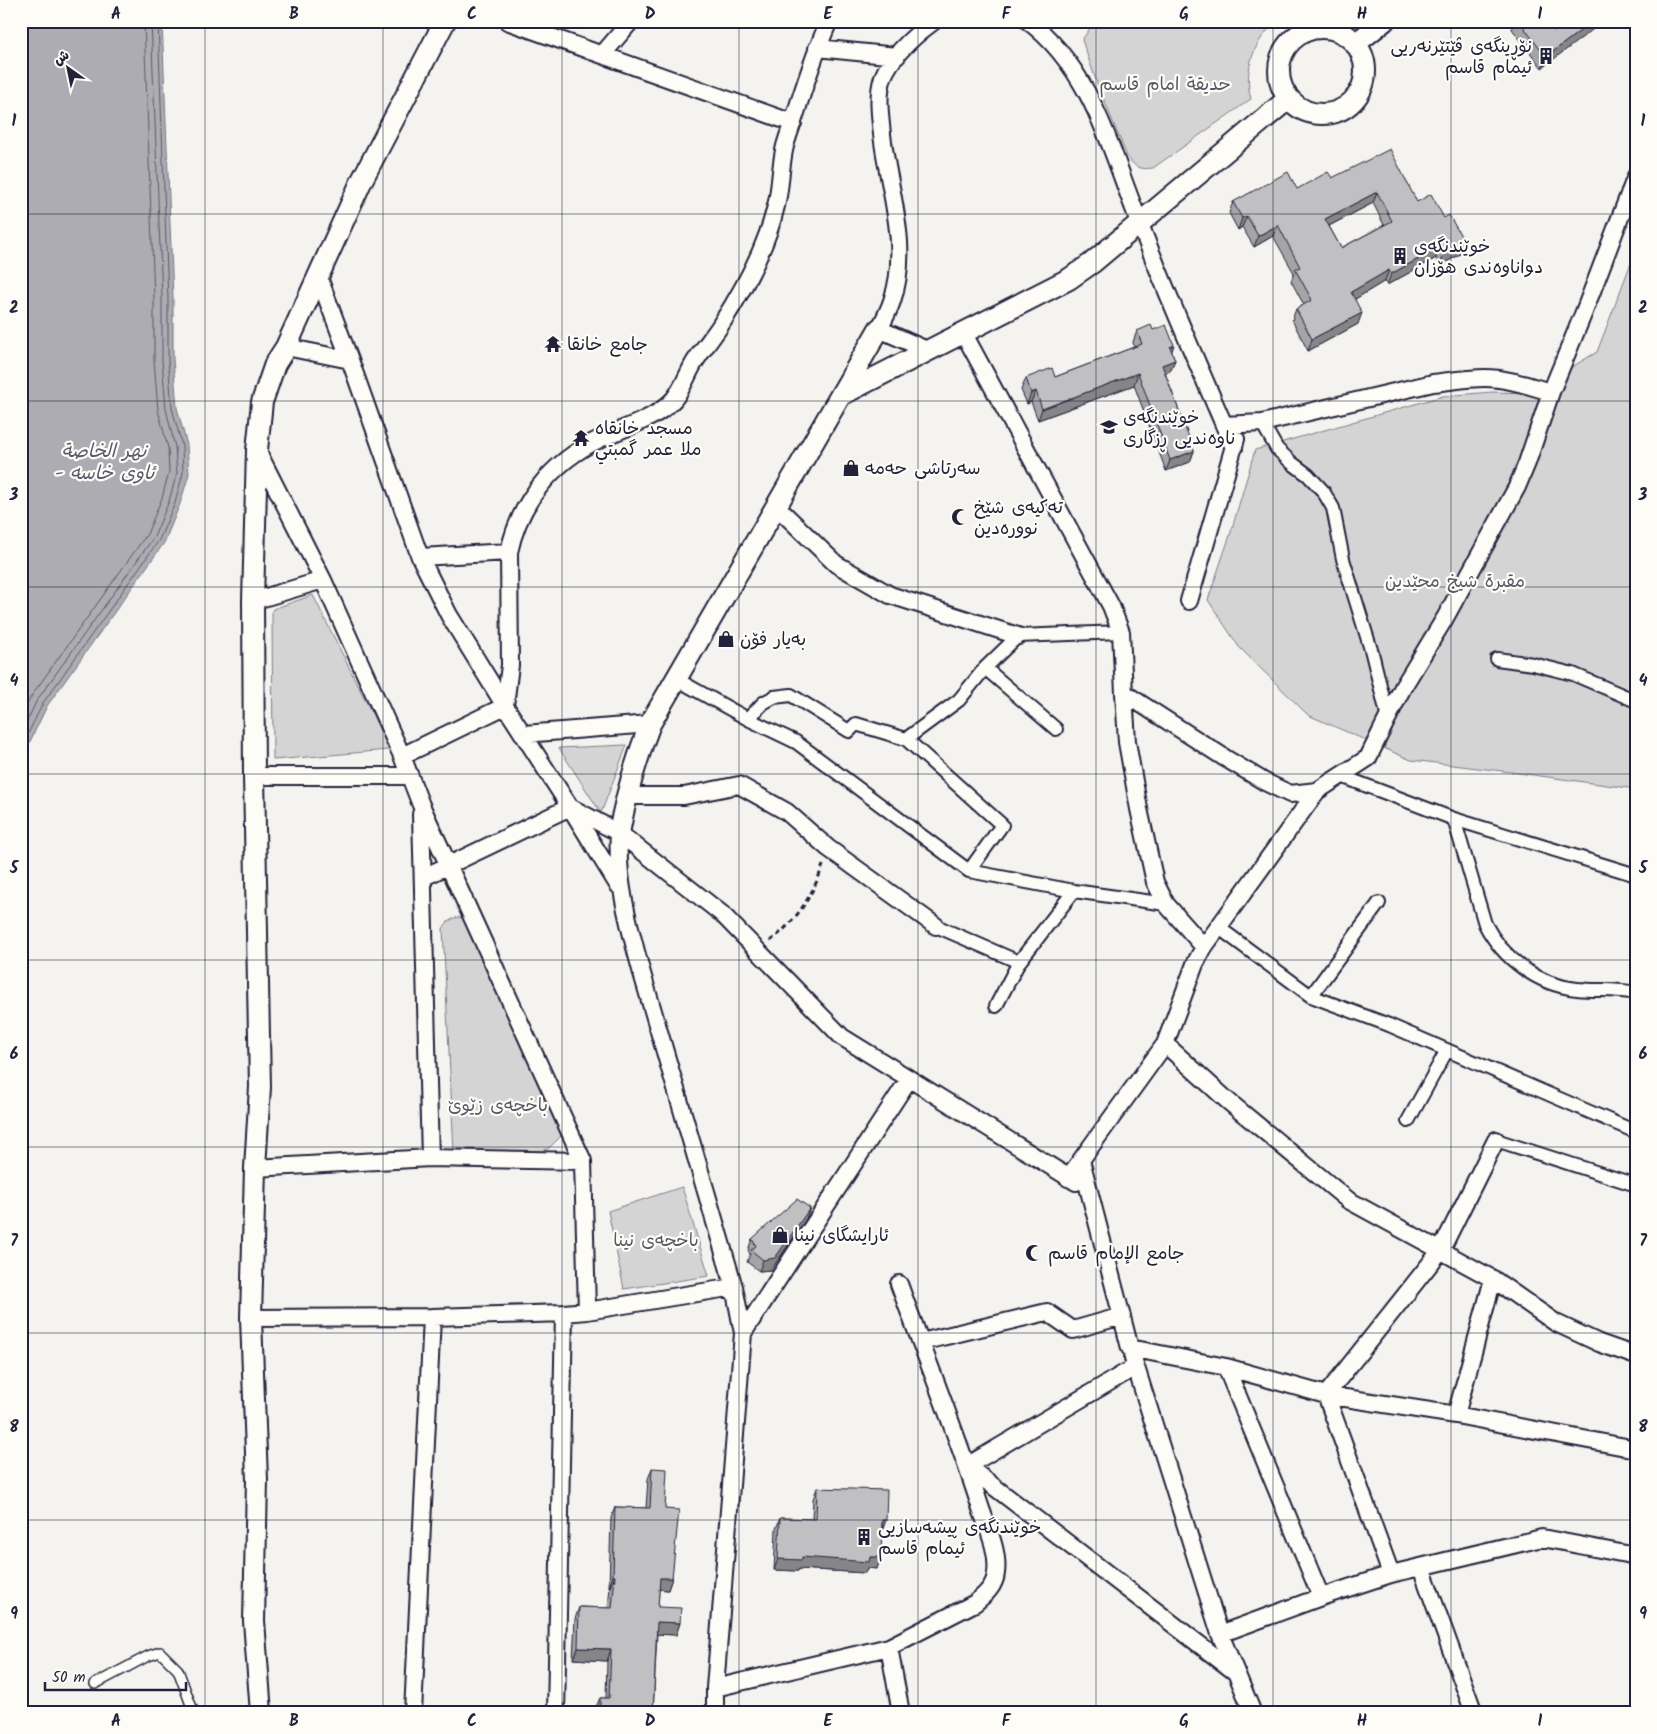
<svg xmlns="http://www.w3.org/2000/svg" width="1657" height="1734" font-family="Kalam,'Playpen Sans Arabic',sans-serif">
	<rect width="100%" height="100%" fill="#f4f3ef"/>
	<filter id="ink" filterUnits="userSpaceOnUse"><feTurbulence type="fractalNoise" baseFrequency=".02" numOctaves="2"/><feDisplacementMap in="SourceGraphic" scale="10" xChannelSelector="R" yChannelSelector="G"/><feConvolveMatrix kernelMatrix="1 2 1 2 8 2 1 2 1" color-interpolation-filters="sRGB"/></filter>
	<g filter="url(#ink)">
		<path fill="#d5d4d5" stroke="#7c7b88" d="M1095,21H1278C1254,39 1243,70 1251,99L1153,168C1140,170 1134,167 1127,156L1097,83L1082,40Z
			M1636,250V789L1511,772L1411,760L1308,715L1239,647L1208,600L1231,532L1255,450L1443,396L1492,392L1528,393L1597,352Z
			M313,595L389,748L388,750L273,760L272,611L273,609Z
			M627,745L601,813L559,748Z
			M459,917L467,919L561,1129V1136L549,1148L542,1151L454,1153L443,929C447,921 451,919 459,917Z
			M682,1187L709,1276L624,1289L608,1211Z"/>
		<path fill="#acacb2" stroke="#757582" d="M21,21H162L173,299V359L177,408L187,445L189,474L180,504L164,543L47,706L25,752L21,776Z"/>
		<g fill="none" stroke-linecap="round" stroke-linejoin="round">
			<path stroke="#59596b" stroke-width="1" d="M21,716L32,695L147,534L162,498L169,472L168,448L158,410L154,360V299L144,21
				M21,734L37,700L154,537L169,501L177,473L175,447L166,409L162,360V299L151,21
				M21,748L43,703L159,540L175,503L183,473L182,446L172,408L168,360V299L158,21"/>
			<g stroke="#22223b" stroke-width="12">
				<path id="service" d="M95,1684L148,1656L160,1652L178,1670L194,1713"/>
			</g>
			<g stroke="#22223b" stroke-width="16">
				<path id="pedestrian" d="M1262,423L1277,449L1292,463L1308,475L1323,491L1333,508L1343,559L1372,653L1388,718
					M1497,659L1533,664L1573,674L1636,701
					M985,668L1056,729
					M676,679L748,719L796,742L969,871L1002,825L906,739L856,724L849,731L791,695L774,697L763,703L748,719
					M906,739L959,700L985,668L1018,636L1121,632
					M1341,776L1454,819L1485,924C1503,959 1538,985 1577,989C1597,991 1616,989 1636,993
					M1454,819L1636,875
					M969,871L1074,891L1166,904
					M936,926L1019,962L1074,891
					M1218,927L1311,996L1389,1025L1636,1132
					M1311,996L1379,903
					M996,1006L1019,962
					M1408,1121L1447,1050
					M1496,1140L1636,1185"/>
			</g>
			<g stroke="#22223b" stroke-width="20">
				<path id="minor" d="M507,21L793,123
					M1028,21C1093,70 1111,153 1140,224C1169,300 1202,374 1234,448
					M817,48L897,56
					M602,55L631,21
					M318,275L350,360L420,557L449,615L505,706L570,807L618,885
					M964,334L1111,606L1121,632L1124,693L1225,758L1265,782L1290,794L1317,791L1204,947L1195,964L1165,1044L1068,1178
					M286,347L350,360
					M929,351L879,329C884,320 889,310 892,301C911,246 888,189 882,134C880,115 877,96 883,77C892,55 915,35 934,21
					M1224,425L1262,423L1433,383C1450,381 1468,378 1485,378C1507,378 1529,386 1551,392
					M257,450L323,580L402,756L421,805L583,1161L587,1311L564,1313L556,1713
					M777,507L836,564L890,595L1018,636
					M420,557L509,552
					M253,601L323,580
					M1189,601L1236,439
					M1124,693L1127,742L1139,809L1155,882L1166,904L1204,947
					M524,734L650,724
					M402,756L505,706L510,665L509,552C521,496 559,455 611,434C632,425 658,417 674,399C683,388 687,375 694,363C702,350 712,338 720,326C744,289 766,249 776,206C781,187 780,166 785,146C789,132 795,117 799,103C808,75 817,48 829,21
					M254,776H410
					M1317,791L1368,758L1403,687L1445,618L1517,487L1527,463L1551,392L1584,312L1636,176
					M626,796H684L739,785L787,812L828,848L936,926
					M421,814L430,1158
					M619,833L722,914L842,1037L1076,1182
					M424,877L570,807L619,833C616,881 629,925 641,970L734,1287L743,1333L715,1688V1713
					M1165,1044L1228,1101L1348,1200L1493,1279L1556,1323L1599,1343L1636,1356
					M1081,1160L1130,1348L1226,1367L1326,1395L1456,1415L1636,1449
					M255,1168L430,1158L583,1161
					M587,1311L734,1287
					M432,1317L564,1313
					M251,1318L432,1317L413,1713
					M743,1333L909,1079
					M921,1342L1047,1312L1073,1330L1122,1316
					M1133,1358L1220,1634L1253,1713
					M1135,1367L967,1466L1234,1671
					M1226,1367L1321,1597
					M1456,1415L1493,1279
					M1421,1567L1474,1713
					M1391,1574L1326,1395L1441,1250L1496,1140
					M1220,1634L1321,1597L1391,1574L1542,1538L1636,1556
					M889,1647L901,1713
					M715,1688L889,1647L975,1603C985,1595 995,1586 996,1573C999,1551 987,1527 980,1506C956,1431 926,1358 899,1284"/>
			</g>
			<g stroke="#22223b" stroke-width="24">
				<path id="tertiary" d="M1279 71a43 43 0 1 1 86 0a43 43 0 1 1-86 0Z
					M1355,44L1384,21
					M841,395L1069,279L1092,263L1288,99
					M619,833C626,795 636,760 650,724L879,329
					M261,1713L254,1621L257,1480L251,1318L255,1168L260,1087L254,776L253,601L257,450L262,402L275,364L286,347L362,180L445,21"/>
			</g>
			<path stroke="#22223b" stroke-width="3" stroke-dasharray="5 4" stroke-linecap="butt" d="M770,941C796,922 813,895 823,865"/>
			<use href="#service" stroke="#fdfcf7" stroke-width="9"/>
			<use href="#pedestrian" stroke="#fdfcf7" stroke-width="12"/>
			<use href="#minor" stroke="#fdfcf7" stroke-width="16"/>
			<use href="#tertiary" stroke="#fdfcf7" stroke-width="20"/>
		</g>
		<path fill="#a5a4a7" stroke="#22223b" fill-rule="evenodd" d="M1515,21H1547L1554,31L1568,21L1542,68L1512,29Z
			M1332,178L1417,202L1444,218L1465,243L1460,254L1440,266L1436,258L1387,285L1385,281L1355,299L1358,324L1308,351L1292,320L1296,309L1304,305L1291,281L1294,273L1273,236L1254,247L1242,227L1238,230L1229,213L1233,202L1297,189ZM1373,203L1384,225L1341,248L1329,226Z
			M1153,330L1172,352L1175,360L1170,371L1165,373L1194,451L1190,462L1166,471L1134,385L1038,420L1031,402L1027,404L1021,390L1026,378L1055,377L1134,347L1133,342L1137,331Z
			M810,1208L806,1219L771,1270L759,1271L747,1262L750,1254L748,1250L752,1239Z
			M652,1468L665,1509L672,1578L668,1590L659,1589L658,1607L680,1623L676,1635L657,1634L653,1713L595,1712V1709L600,1698H606L607,1661L573,1659L575,1619L579,1607L608,1608L610,1587H609L611,1518L615,1507L646,1508L648,1479Z
			M817,1488L886,1520L882,1531L877,1569L867,1568L865,1573L799,1569L798,1571L774,1570L776,1529L780,1518L812,1519L813,1499Z"/>
		<path fill="#868688" stroke="#22223b" d="M1593,21H1604L1542,68L1546,57Z
			M1377,192L1373,203L1321,230L1325,219Z
			M1247,216L1242,227L1238,230L1242,218Z
			M1278,225L1273,236L1254,247L1258,236Z
			M1465,243L1460,254L1440,266L1444,254Z
			M1440,247L1436,258L1387,285L1391,274Z
			M1389,270L1385,281L1347,304L1351,292Z
			M1362,313L1358,324L1308,351L1312,339Z
			M1174,345L1170,357V347Z
			M1175,360L1170,371L1158,376L1162,365Z
			M1138,373L1134,385L1038,420L1042,409Z
			M1036,391L1031,402L1027,404L1031,393Z
			M1194,451L1190,462L1166,471L1170,460Z
			M810,1208L806,1219L771,1270L759,1271L763,1260Z
			M882,1520H886L882,1531Z
			M802,1557H881L877,1569L867,1568L865,1573L799,1569L798,1571L774,1570L778,1559Z
			M613,1576H615L610,1587H609Z
			M660,1578H672L668,1590L656,1589Z
			M657,1622L680,1623L676,1635L653,1634Z
			M578,1648L611,1649L607,1661L573,1659Z"/>
		<path fill="#c0bfc2" stroke="#22223b" fill-rule="evenodd" d="M1519,21H1547L1554,31L1568,21H1593L1546,57Z
			M1390,149L1417,202L1431,194L1444,218L1449,215L1465,243L1444,254L1440,247L1391,274L1389,270L1351,292L1362,313L1312,339L1296,309L1312,300L1295,269L1300,267L1278,225L1258,236L1247,216L1242,218L1233,202L1288,172L1297,189L1328,172L1332,178ZM1377,192L1392,221L1341,248L1325,219Z
			M1151,325L1153,330L1166,325L1174,345L1170,347L1175,360L1162,365L1194,451L1170,460L1138,373L1042,409L1036,391L1031,393L1026,378L1052,368L1055,377L1142,344L1137,331Z
			M797,1199L810,1208L775,1258L763,1260L751,1250L756,1246L752,1239Z
			M652,1468L667,1469L665,1509L679,1510L672,1578H660L658,1607L681,1608L680,1623L657,1622L653,1713H595V1712H600V1698H609L611,1649L578,1648L579,1607L612,1608L615,1576H613L615,1507L650,1508Z
			M817,1488L887,1490L886,1520H882L881,1557H870L869,1562L802,1557V1560L778,1559L780,1518L816,1519Z"/>
	</g>
	<path fill="none" stroke="#22223b" stroke-width="1" stroke-opacity="0.55" d="M205,21V1713M383,21V1713M562,21V1713M739,21V1713M918,21V1713M1096,21V1713M1273,21V1713M1451,21V1713M21,214H1636M21,401H1636M21,587H1636M21,774H1636M21,960H1636M21,1147H1636M21,1333H1636M21,1520H1636"/>
	<defs>
		<g id="building-bare" transform="scale(1.35)"><path d="M-4-6H4V6H1V3H-1V6H-4ZM-2.5-4.3h1.7v1.8h-1.7ZM.8-4.3h1.7v1.8H.8ZM-2.5-1h1.7V.8h-1.7ZM.8-1h1.7V.8H.8Z" fill="#22223b" stroke="#fdfcf7" stroke-width="2.5" paint-order="stroke"/></g>
		<g id="temple-bare" transform="scale(1.35)"><path d="M0-6L5-2H3V0L6.5 2.5H4V6H1.5V3h-3V6H-4V2.5H-6.5L-3 0V-2H-5Z" fill="#22223b" stroke="#fdfcf7" stroke-width="2.5" paint-order="stroke"/></g>
		<g id="school-bare" transform="scale(1.35)"><path d="M0-5L7-2L0 1L-7-2ZM-4 1L0 2.5L4 1V4Q0 6-4 4Z" fill="#22223b" stroke="#fdfcf7" stroke-width="2.5" paint-order="stroke"/></g>
		<g id="shop-bare" transform="scale(1.35)"><path d="M-5-2.5h2.3a2.7 3.5 0 0 1 5.4 0H5L5.5 6h-11ZM-1.5-2.5h3a1.5 2.3 0 0 0-3 0Z" fill="#22223b" stroke="#fdfcf7" stroke-width="2.5" paint-order="stroke"/></g>
		<g id="mosque-bare" transform="scale(1.35)"><path d="M3.5-4.9A6 6 0 1 0 3.5 4.9A5 5 0 1 1 3.5-4.9Z" fill="#22223b" stroke="#fdfcf7" stroke-width="2.5" paint-order="stroke"/></g>
	</defs>
	<g fill-rule="evenodd">
		<use href="#building-bare" x="1546" y="56"/>
		<use href="#building-bare" x="1400" y="256"/>
		<use href="#temple-bare" x="553" y="344"/>
		<use href="#school-bare" x="1109" y="427"/>
		<use href="#temple-bare" x="581" y="438"/>
		<use href="#shop-bare" x="851" y="468"/>
		<use href="#mosque-bare" x="960" y="517"/>
		<use href="#shop-bare" x="726" y="639"/>
		<use href="#shop-bare" x="780" y="1235"/>
		<use href="#mosque-bare" x="1034" y="1253"/>
		<use href="#building-bare" x="864" y="1537"/>
	</g>
	<g text-anchor="middle" stroke-width="4.5" stroke-linejoin="round" paint-order="stroke">
		<g font-size="18" fill="#22223b" stroke="#fdfcf7" text-anchor="start">
			<text x="1532" y="52" text-anchor="end">نۆڕینگەی ڤێتێرنەریی<tspan x="1532" dy="21">ئیمام قاسم</tspan></text>
			<text x="1414" y="252">خوێندنگەی<tspan x="1414" dy="21">دواناوەندی هۆزان</tspan></text>
			<text x="567" y="350">جامع خانقا</text>
			<text x="1123" y="423">خوێندنگەی<tspan x="1123" dy="21">ناوەندیی ڕزگاری</tspan></text>
			<text x="595" y="434">مسجد خانقاه<tspan x="595" dy="21">ملا عمر گمبتي</tspan></text>
			<text x="865" y="474">سەرتاشی حەمە</text>
			<text x="974" y="513">تەکیەی شێخ<tspan x="974" dy="21">نوورەدین</tspan></text>
			<text x="740" y="645">بەیار فۆن</text>
			<text x="794" y="1241">ئارایشگای نینا</text>
			<text x="1048" y="1259">جامع الإمام قاسم</text>
			<text x="878" y="1533">خوێندنگەی پیشەسازیی<tspan x="878" dy="21">ئیمام قاسم</tspan></text>
		</g>
		<g font-size="18" fill="#585769" stroke="#fdfcf7">
			<text x="1165" y="90">حديقة امام قاسم</text>
			<text x="1455" y="587">مقبرة شيخ محێدین</text>
			<text x="498" y="1111">باخچەی زێوێ</text>
			<text x="656" y="1246">باخچەی نینا</text>
		</g>
		<g font-size="19" font-style="italic" fill="#59596b" stroke="#fdfcf7">
			<text x="104" y="457">نهر الخاصة<tspan x="104" dy="22">- ئاوی خاسە</tspan></text>
		</g>
	</g>
	<rect width="1657" height="1734" fill="none" stroke="#fdfcf7" stroke-width="55"/>
	<g transform="translate(68 68) rotate(327)" stroke="#fdfcf7" stroke-width="4" paint-order="stroke">
	<path d="M0-4L9 19L0 12L-9 19Z" fill="#22223b"/>
	<text y="-8" font-size="14" font-weight="bold" text-anchor="middle" fill="#22223b">ش</text>
	</g>
	<path d="M45 1682v8h141v-8" fill="none" stroke="#22223b" stroke-width="2.5"/>
	<text x="52" y="1682" font-size="15" fill="#22223b" stroke="#fdfcf7" stroke-width="4" paint-order="stroke">50 m</text>
	<rect x="28" y="28" width="1602" height="1678" fill="none" stroke="#22223b" stroke-width="2"/>
	<g font-size="16" text-anchor="middle" font-weight="bold" fill="#22223b">
		<text x="116" y="19">A</text>
		<text x="294" y="19">B</text>
		<text x="472" y="19">C</text>
		<text x="650" y="19">D</text>
		<text x="828" y="19">E</text>
		<text x="1006" y="19">F</text>
		<text x="1184" y="19">G</text>
		<text x="1362" y="19">H</text>
		<text x="1540" y="19">I</text>
		<text x="14" y="126">1</text>
		<text x="1643" y="126">1</text>
		<text x="14" y="313">2</text>
		<text x="1643" y="313">2</text>
		<text x="14" y="500">3</text>
		<text x="1643" y="500">3</text>
		<text x="14" y="686">4</text>
		<text x="1643" y="686">4</text>
		<text x="14" y="873">5</text>
		<text x="1643" y="873">5</text>
		<text x="14" y="1059">6</text>
		<text x="1643" y="1059">6</text>
		<text x="14" y="1246">7</text>
		<text x="1643" y="1246">7</text>
		<text x="14" y="1432">8</text>
		<text x="1643" y="1432">8</text>
		<text x="14" y="1619">9</text>
		<text x="1643" y="1619">9</text>
		<text x="116" y="1726">A</text>
		<text x="294" y="1726">B</text>
		<text x="472" y="1726">C</text>
		<text x="650" y="1726">D</text>
		<text x="828" y="1726">E</text>
		<text x="1006" y="1726">F</text>
		<text x="1184" y="1726">G</text>
		<text x="1362" y="1726">H</text>
		<text x="1540" y="1726">I</text>
	</g>
</svg>
